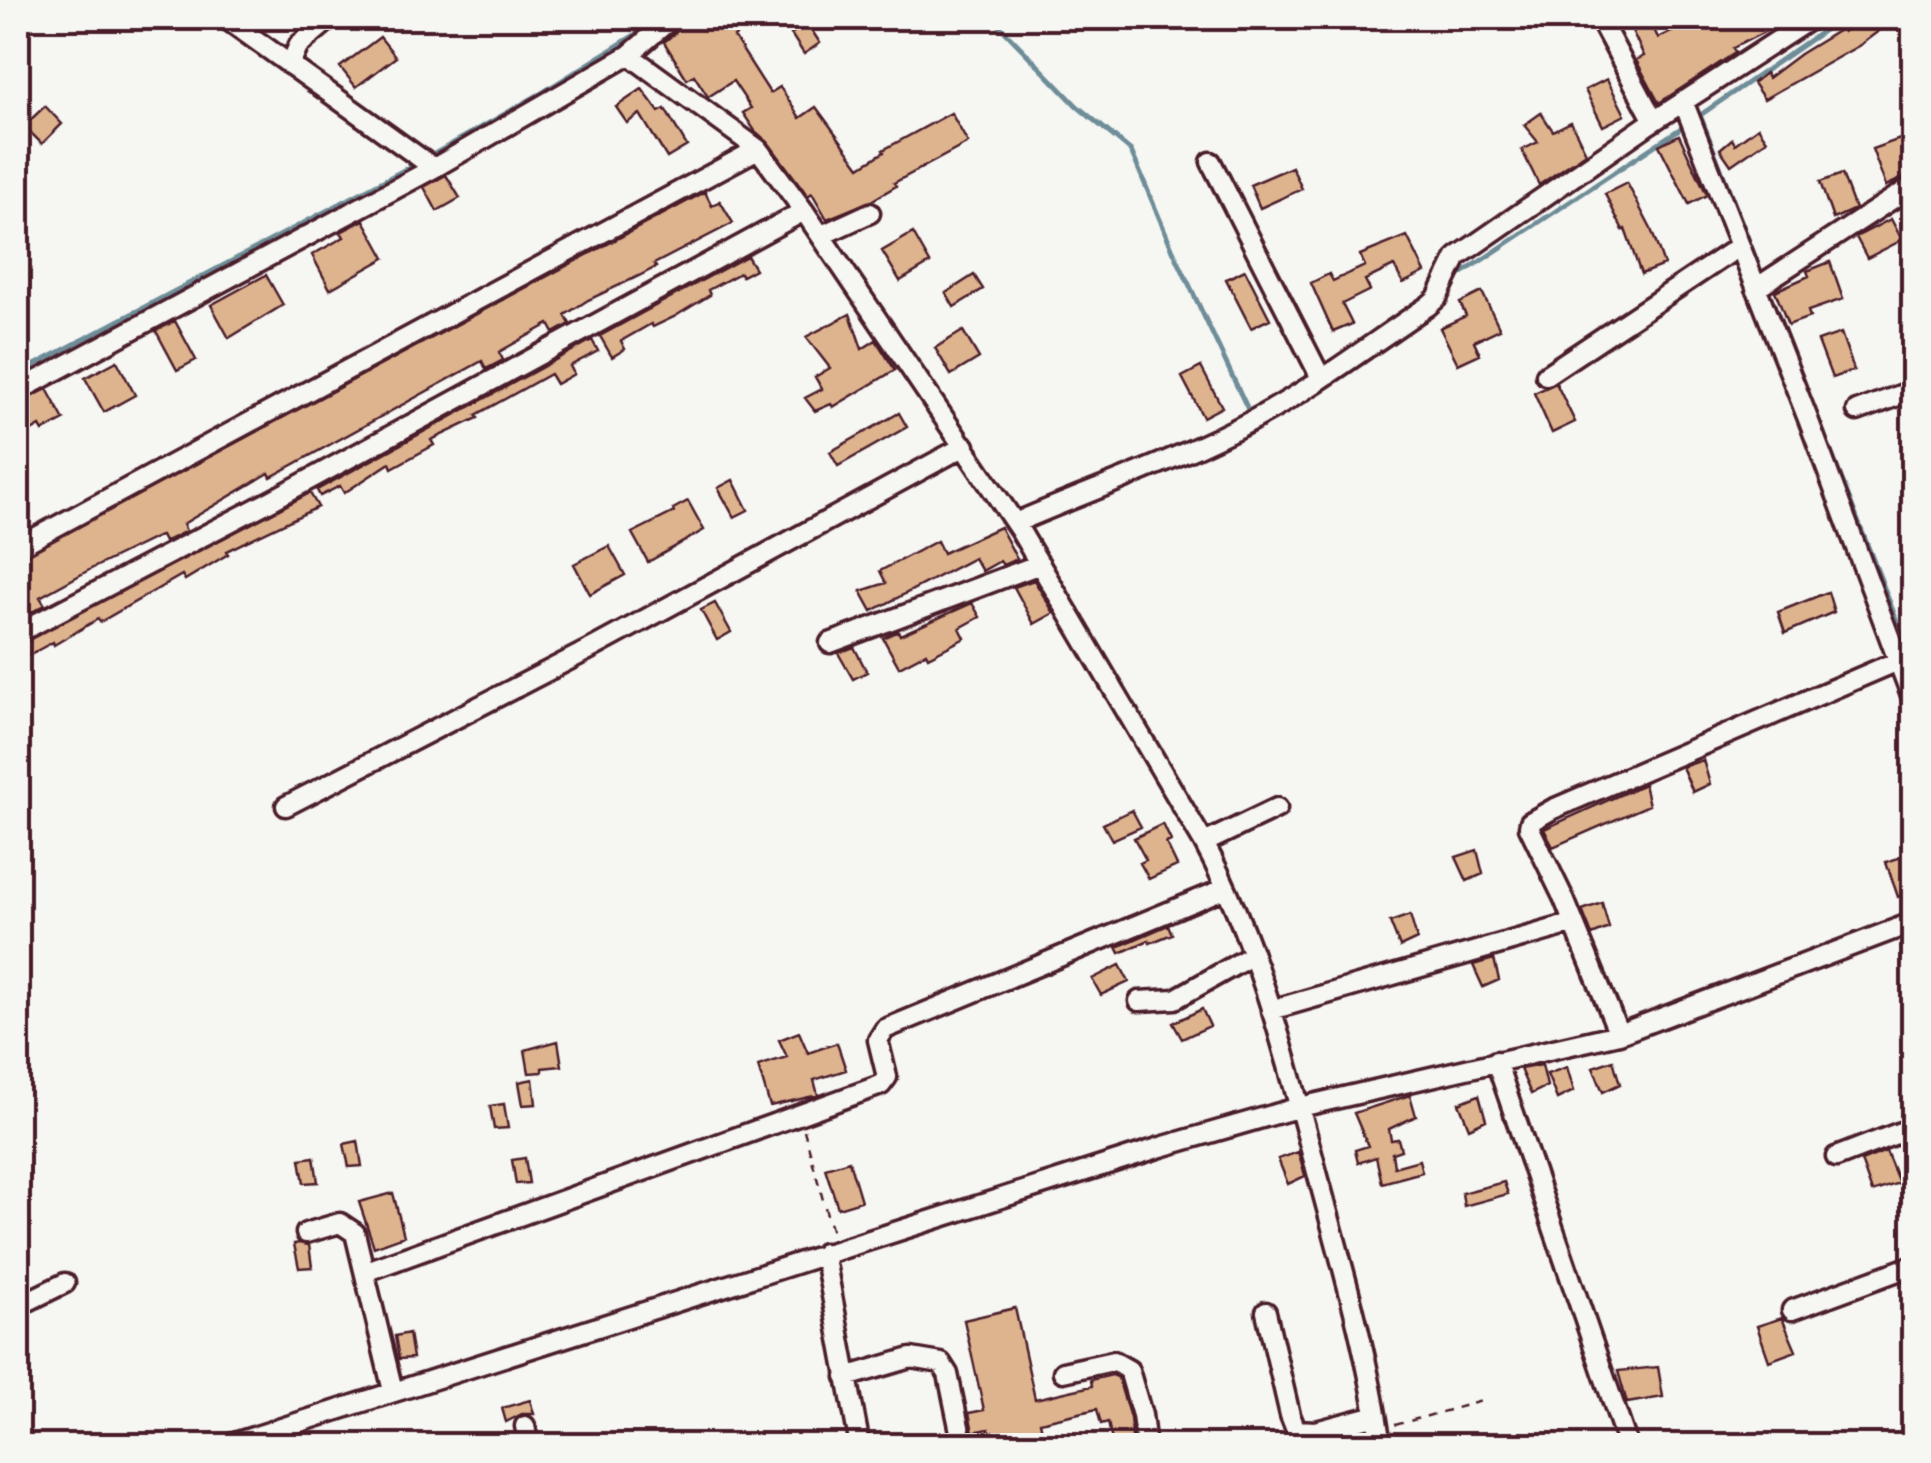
<svg xmlns="http://www.w3.org/2000/svg" width="1931" height="1463" font-family="'Comic Neue',sans-serif">
	<rect width="100%" height="100%" fill="#f6f6f2"/>
	<filter id="ink" filterUnits="userSpaceOnUse"><feTurbulence type="fractalNoise" baseFrequency=".01" numOctaves="2"/><feDisplacementMap in="SourceGraphic" scale="20" xChannelSelector="R" yChannelSelector="G"/><feConvolveMatrix kernelMatrix="1 2 1 2 8 2 1 2 1" color-interpolation-filters="sRGB"/></filter>
	<g filter="url(#ink)">
		<g fill="none" stroke-linecap="round" stroke-linejoin="round">
			<path stroke="#6e8d98" stroke-width="5" d="M992,18L1077,106L1131,151L1172,248L1251,416
				M1700,115L1914,665
				M1696,118L1842,18
				M429,157L540,94L644,29L656,18
				M1455,278L1687,124
				M18,374L419,162"/>
		</g>
		<path fill="#deb48f" stroke="#4a1f2b" stroke-width="2.5" d="M693,18H757L734,37L770,93L780,87L800,118L816,107L860,167L884,152L883,150L951,113L968,143L894,183L896,186L871,201L827,219L812,193L808,196L768,142L755,131L743,113L751,108L733,81L708,97L694,75L687,79L664,42Z
			M1626,18H1649L1658,38L1694,22L1692,18H1772L1776,26L1733,48L1735,53L1659,103L1636,60L1644,56Z
			M1863,18H1896L1860,45L1764,99L1753,83L1765,73L1768,78L1800,54L1841,29L1843,32Z
			M807,23L820,43L804,54L791,34Z
			M380,37L396,57L356,87L340,67Z
			M1607,79L1625,115L1603,126L1585,90Z
			M642,89L659,112L665,109L687,146L667,158L640,114L627,123L616,107Z
			M45,106L62,124L42,144L24,126Z
			M1541,113L1553,131L1571,122L1586,153L1539,185L1522,150L1538,142L1524,125Z
			M1758,127L1767,140L1731,165L1720,149L1732,139L1735,144Z
			M1914,134V173L1886,186L1872,149Z
			M1679,135L1707,195L1689,204L1659,145Z
			M1292,167L1302,189L1260,208L1250,185Z
			M1842,174L1855,209L1833,219L1820,182Z
			M446,175L460,198L437,211L424,187Z
			M1627,183L1651,229L1664,265L1641,274L1625,229L1623,230L1605,194Z
			M705,192L712,206L720,201L733,223L654,264L656,267L639,276L588,300L565,315L570,324L554,333L549,324L499,352L503,360L486,369L482,361L271,477L269,473L183,524L186,531L164,542L161,536L157,537L91,569L40,597L45,605L18,619V559Z
			M1891,219L1902,240L1867,258L1856,237Z
			M364,220L385,258L330,289L312,255L344,237L341,232Z
			M913,233L930,263L900,281L882,251Z
			M1407,236L1425,272L1403,283L1394,266L1365,280L1370,290L1342,304L1352,324L1333,332L1311,283L1329,274L1333,281L1365,266L1360,255Z
			M747,256L755,269L742,276L740,273L708,290L710,295L674,317L653,327L651,324L621,341L625,349L612,357L600,336Z
			M1830,262L1843,299L1808,311L1810,317L1788,325L1775,291L1809,276L1807,271Z
			M1245,270L1270,319L1251,328L1226,279Z
			M266,275L283,305L229,338L211,305Z
			M974,275L983,289L954,307L946,293Z
			M1482,292L1500,329L1474,341L1480,354L1458,364L1440,328L1466,316L1460,303Z
			M850,314L862,349L876,340L895,370L833,407L831,404L815,411L805,398L822,389L815,377L830,368L806,337Z
			M175,321L196,360L177,370L156,331Z
			M963,331L979,358L951,375L935,348Z
			M1841,333L1854,370L1832,378L1818,341Z
			M592,340L598,351L570,366L574,374L556,384L550,374L476,415L478,418L431,440L434,445L392,468L390,463L344,493L340,486L320,496L317,490Z
			M117,361L135,395L104,412L85,378Z
			M1201,367L1222,407L1203,417L1182,377Z
			M1556,383L1575,422L1552,433L1534,393Z
			M47,389L64,420L43,431L40,426L18,439V403Z
			M899,413L907,427L838,466L830,452Z
			M733,480L748,510L734,517L718,488Z
			M310,493L318,507L226,551L228,554L185,580L182,575L100,622L98,619L54,645L53,642L18,661V645Z
			M688,501L704,530L648,562L632,533L674,512L673,509Z
			M1000,527L1017,559L1003,565L1000,561L982,571L974,558L872,611L861,591L886,583L880,571L937,541L943,553Z
			M609,546L625,575L590,594L574,564Z
			M1034,580L1054,613L1034,624L1014,587Z
			M1828,592L1834,612L1785,633L1778,612Z
			M715,603L731,632L717,640L701,610Z
			M972,603L980,617L960,628L965,638L928,657L926,653L899,667L883,638L898,631L900,635Z
			M854,647L867,672L853,679L838,653Z
			M1703,760L1710,784L1693,792L1682,767Z
			M1644,784L1649,805L1553,847L1544,829Z
			M1132,810L1141,827L1112,840L1103,824Z
			M1163,824L1171,841L1166,843L1177,866L1149,879L1140,863L1146,860L1134,838Z
			M1477,850L1483,874L1467,881L1456,857Z
			M1914,853V891L1898,897L1886,862Z
			M1602,903L1609,928L1592,935L1582,910Z
			M1410,915L1417,939L1400,947L1390,922Z
			M1168,925L1172,934L1150,943L1149,940L1120,953L1117,947Z
			M1494,959L1499,980L1483,987L1473,965Z
			M1120,965L1129,982L1101,995L1092,979Z
			M1202,1009L1210,1026L1182,1039L1173,1023Z
			M799,1032L808,1053L837,1043L846,1070L814,1080L818,1095L770,1106L758,1066L787,1057L779,1040Z
			M558,1041L562,1066L542,1068V1072L529,1073L525,1050Z
			M1613,1060L1620,1084L1603,1092L1593,1067Z
			M1542,1065L1547,1086L1531,1094L1520,1069Z
			M1567,1067L1574,1091L1557,1099L1547,1074Z
			M533,1079L536,1104L523,1105L519,1082Z
			M1410,1095L1416,1116L1389,1129L1391,1140L1398,1139L1401,1150L1392,1153L1394,1167L1419,1160L1422,1172L1382,1183L1376,1157L1358,1163L1355,1150L1368,1146L1354,1113Z
			M1479,1095L1486,1120L1469,1128L1459,1103Z
			M504,1104L508,1128L494,1129L490,1106Z
			M358,1141L362,1166L349,1167L344,1144Z
			M1886,1151L1899,1183L1872,1192L1861,1161Z
			M1298,1152L1305,1176L1288,1184L1278,1159Z
			M314,1157L318,1182L304,1183L300,1159Z
			M525,1158L529,1183L516,1184L512,1160Z
			M849,1161L861,1201L838,1208L825,1168Z
			M1504,1182L1508,1194L1464,1206L1462,1193Z
			M393,1193L404,1236L374,1247L359,1202Z
			M299,1243L309,1245L312,1267L299,1268L294,1244Z
			M1015,1308L1035,1399L1092,1386L1091,1380L1112,1375L1118,1378L1130,1418L1133,1446H1113L1108,1422L1101,1424L1097,1409L1040,1422L1043,1435L995,1446H993L989,1429L973,1432L969,1413L984,1410L964,1320Z
			M1782,1318L1796,1351L1769,1361L1757,1326Z
			M409,1333L413,1358L399,1359L395,1336Z
			M1658,1367L1663,1397L1627,1403L1618,1371Z
			M530,1400L534,1414H522L506,1422L502,1408Z"/>
		<g fill="none" stroke-linecap="round" stroke-linejoin="round">
			<g stroke="#4a1f2b" stroke-width="25">
				<path id="minor" d="M225,18L434,168
					M1599,18L1654,121
					M629,55L758,149L804,211L1019,529L1204,843C1259,946 1288,1064 1318,1176C1342,1265 1368,1354 1381,1446
					M290,65L299,45L331,18
					M1683,101L1808,419L1914,703
					M1211,162L1321,378
					M822,235L870,213
					M1756,288L1914,185
					M1546,375L1740,246
					M18,391L434,168L629,55L672,18
					M1857,411L1914,390
					M1015,523C1094,489 1178,460 1255,419C1315,387 1371,344 1428,306L1437,298L1457,257L1646,126L1812,18
					M18,547L758,149
					M18,633L272,500L804,211
					M830,643L1040,564
					M286,806L596,646L965,446
					M1204,843L1277,808
					M1139,1001L1175,999L1251,956
					M1271,1010L1574,923
					M1619,1034L1564,899L1529,827L1530,822L1553,809L1898,661
					M1496,1061L1628,1446
					M1836,1157L1914,1127
					M306,1233L340,1223L355,1233L393,1391
					M824,1253L860,1446
					M367,1271L881,1085L887,1077L878,1040L885,1029L1226,888
					M18,1306L65,1283
					M1792,1310L1914,1265
					M1266,1312L1290,1415L1296,1430L1316,1431L1376,1415
					M1063,1372L1113,1361L1129,1370L1142,1415L1146,1446
					M846,1377L911,1358L941,1363L948,1374L963,1446
					M525,1426L529,1446
					M225,1446L1161,1147L1300,1107L1619,1034L1914,922"/>
			</g>
			<path stroke="#4a1f2b" stroke-width="2.5" stroke-dasharray="8 8" stroke-linecap="butt" d="M804,1130L832,1233
				M1395,1425L1485,1400"/>
			<use href="#minor" stroke="#f6f6f2" stroke-width="18"/>
		</g>
	</g>
	<rect width="1931" height="1463" fill="none" stroke="#f6f6f2" stroke-width="60"/>
	<rect x="30" y="30" width="1871" height="1403" fill="none" stroke="#4a1f2b" stroke-width="4" filter="url(#ink)"/>
</svg>
